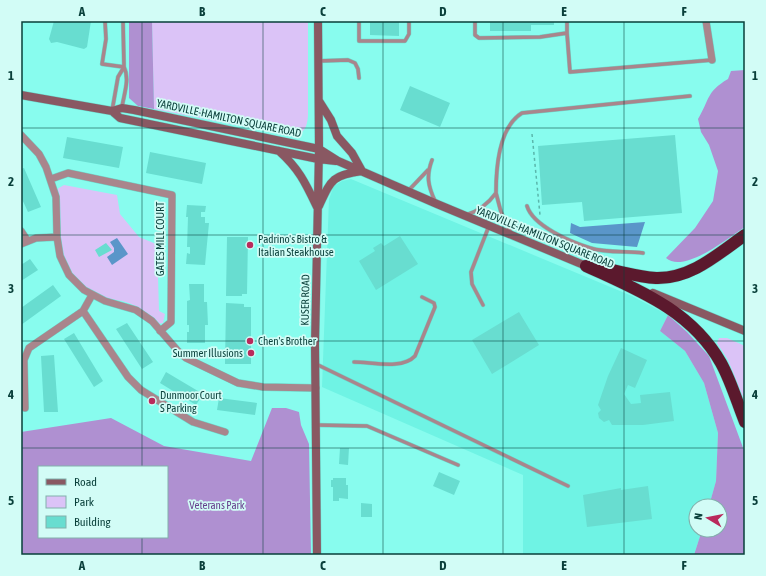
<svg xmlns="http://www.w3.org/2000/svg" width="766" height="576" font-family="'Asap Condensed',sans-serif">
	<rect width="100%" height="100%" fill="#88fcee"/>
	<path fill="#6ff3e4" d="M351,179L632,296L668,315L660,331L685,351L704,383L718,433L716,481L709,506H696V530H702L694,555L523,554V475L322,387L329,199L334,186L342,181Z"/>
	<path fill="#dbc3f7" d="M152,21H308V116C307,129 303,136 289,135L154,109Z
		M64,185L117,195L120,214L139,237L161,246L158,276L159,311L165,314L163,323L158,324C149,316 142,309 131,304C123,300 113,300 104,298C88,293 70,279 64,262C56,239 62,213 57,189Z
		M719,338H727L745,346V402L728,360L717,343Z"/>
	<path fill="#af90d1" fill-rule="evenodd" d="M129,21H152L154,109L138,106L129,98Z
		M745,70V227C728,238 684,274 666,258L695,228L713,201L718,171L709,145L701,132L698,119C710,99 706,92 728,79L731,71Z
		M668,315L687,332L709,356L745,453V555H694L702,530H720V506H709L716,481L718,433L704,383L685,351L660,331Z
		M272,408H286L299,412L301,425L309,444L311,555H21V432L111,418L164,446L251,461ZM39,467H167V537H39Z"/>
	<path fill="#5a96c9" d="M645,222L637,247L592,243L570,233L571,223L580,227Z
		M117,238L128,254L112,265L107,257L114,252V248L110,242Z"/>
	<path fill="#68ddd0" d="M54,21H91L87,47L84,49L57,42L51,43L49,39Z
		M370,21H399V36L370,35Z
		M490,21H554V25H531V31H490Z
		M410,86L450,103L440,127L400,110Z
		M675,135L682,213L584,221L582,202L542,205L538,146Z
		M67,137L123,147L119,168L63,158Z
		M150,152L206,163L202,184L146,173Z
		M24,168L41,207L28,212L21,197V169Z
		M187,205L206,206L205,212H201V217H205V223H209L205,265L186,264L187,253L190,254V247H187L188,217H186Z
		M400,236L418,264L376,290L359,261L375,251L373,248L381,243L384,246Z
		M227,237H248L247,294H242V296H226Z
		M106,243L112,250L99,257L95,250Z
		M30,259L38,270L21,281V265Z
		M189,284H204V302H207L208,325H205V343H187V332H189V325H187V301L190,300Z
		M53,285L61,296L21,325V308Z
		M226,303L244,304V307H251V364H225Z
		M519,312L539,345L492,374L472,340Z
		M127,323L153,362L142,369L116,329Z
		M74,333L103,381L94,387L64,339Z
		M621,348L647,360L635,388L628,385L624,394L631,404L641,403L640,395L670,392L674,421L643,425H612L609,420L604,422L599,418L598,413L601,410L598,405L608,376Z
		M54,355L58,412H44L41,356Z
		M166,372L203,394L196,405L160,383Z
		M219,398L257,403L255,415L217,410Z
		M340,448H349L348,465L339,464Z
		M439,472L460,481L454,495L433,486Z
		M333,478H346V485H348V499L339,498V501H333V487H331V480H333Z
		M648,486L652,519L587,527L583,495L621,488V490Z
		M361,503L372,504V517H361Z"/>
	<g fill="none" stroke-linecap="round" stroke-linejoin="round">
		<g stroke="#6fd6ca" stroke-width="4.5">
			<path id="lane" d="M105,21L106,39L102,64L124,67
				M359,21V41H405L409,34V21
				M475,21V35L479,38L540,37L567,33V21
				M567,33L570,72L712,60
				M318,61L348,60L355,63L358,69L359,78
				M122,107C124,94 130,79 124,67L123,21
				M112,111L118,77L124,67
				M432,160C426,176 428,186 435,201
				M408,191L428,170
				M496,193C496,169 499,127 522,113L690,96
				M527,206C533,226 571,242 590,248C606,253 626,251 643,253
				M466,215C479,211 488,204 496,193L501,212L511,233
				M483,305L472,284L471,272L489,226
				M354,362C372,362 402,370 415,356L435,307L434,303L422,297
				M316,364L568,486
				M316,425L367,426L458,465"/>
		</g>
		<g stroke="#6fd6ca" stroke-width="8">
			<path id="street" d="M706,21L712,60
				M21,135L39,154L46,167L56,197L57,237L60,256L69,275L84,290L105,301L136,310L152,321L178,351L186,358L238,383L263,387L316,388
				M51,179L68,173L172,195L171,322L160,331
				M21,231L27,240
				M21,244L36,238L57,237
				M83,311L128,377L141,390L193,422L225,432
				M25,408L24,360L29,348L83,311L92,295"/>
		</g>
		<g stroke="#6fd6ca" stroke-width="9">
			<path id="secondary" d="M21,95L112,111L122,108L134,110L319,149L338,161L437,204L591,268
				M319,101L331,120L337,136L352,153L362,171
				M112,111L120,118L318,159L336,161
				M279,151C299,169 305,182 317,207
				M319,206C331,180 332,175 362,171
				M653,293L745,331
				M317,555L315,344L319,149L318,21"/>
		</g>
		<g stroke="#6fd6ca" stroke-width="13">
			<path id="highway" d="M586,266C638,290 691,310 721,363C731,381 737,402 745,422
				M601,268C619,271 638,277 656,278C691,279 718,254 745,235"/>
		</g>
		<path stroke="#5ab7ac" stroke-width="1.5" stroke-dasharray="3 3" stroke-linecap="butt" d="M532,134L540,215"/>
		<use href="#lane" stroke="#a9858c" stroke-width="3.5"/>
		<use href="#street" stroke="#a9858c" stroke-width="7"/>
		<use href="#secondary" stroke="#895862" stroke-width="8"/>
		<use href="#highway" stroke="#5b192d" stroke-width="12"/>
	</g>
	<path fill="none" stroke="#093f3a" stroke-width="1" stroke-opacity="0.55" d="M142,21V467M263,21V555M383,21V555M503,21V555M624,21V555M21,128H745M21,235H745M21,341H745M21,448H745M142,537V555"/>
	<g fill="#b92a5c" stroke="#d2fcf6" stroke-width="1.5">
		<circle cx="250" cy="245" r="4"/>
		<circle cx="250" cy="341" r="4"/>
		<circle cx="251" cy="353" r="4"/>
		<circle cx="152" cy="401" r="4"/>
	</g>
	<g text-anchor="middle" stroke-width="3.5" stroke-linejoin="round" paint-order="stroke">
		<g font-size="11" fill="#093f3a" stroke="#d2fcf6">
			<text transform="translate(229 118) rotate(12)" y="4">YARDVILLE-HAMILTON SQUARE ROAD</text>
			<text transform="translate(545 237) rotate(22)" y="4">YARDVILLE-HAMILTON SQUARE ROAD</text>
			<text transform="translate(160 239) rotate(-90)" y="4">GATES MILL COURT</text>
			<text transform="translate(305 300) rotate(-89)" y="4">KUSER ROAD</text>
		</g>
		<g font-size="11" fill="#093f3a" stroke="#d2fcf6" text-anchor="start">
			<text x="258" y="243">Padrino's Bistro &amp;<tspan x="258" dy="13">Italian Steakhouse</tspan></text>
			<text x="258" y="345">Chen's Brother</text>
			<text x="243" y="357" text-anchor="end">Summer Illusions</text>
			<text x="160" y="399">Dunmoor Court<tspan x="160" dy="13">S Parking</tspan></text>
		</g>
		<g font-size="11" fill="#663e8c" stroke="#d2fcf6">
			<text x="217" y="509">Veterans Park</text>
		</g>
	</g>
	<rect width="766" height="576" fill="none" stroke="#d2fcf6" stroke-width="44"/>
	<rect x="38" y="466" width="130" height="72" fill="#d2fcf6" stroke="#82b0ab"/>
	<rect x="46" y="479" width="20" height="6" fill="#895862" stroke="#82b0ab"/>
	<text x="74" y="486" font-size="12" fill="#093f3a">Road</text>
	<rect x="46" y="496" width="20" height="12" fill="#dbc3f7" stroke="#82b0ab"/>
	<text x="74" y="506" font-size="12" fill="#093f3a">Park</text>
	<rect x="46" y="516" width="20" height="12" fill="#68ddd0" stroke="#82b0ab"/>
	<text x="74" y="526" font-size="12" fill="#093f3a">Building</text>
	<g transform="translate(708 518) rotate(280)"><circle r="19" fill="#d2fcf6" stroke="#82b0ab"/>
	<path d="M0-3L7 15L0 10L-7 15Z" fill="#b92a5c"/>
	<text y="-6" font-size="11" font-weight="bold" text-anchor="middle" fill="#093f3a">N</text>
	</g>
	<rect x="22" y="22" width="722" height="532" fill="none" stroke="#093f3a" stroke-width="1.5"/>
	<g font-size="13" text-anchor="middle" font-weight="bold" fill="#093f3a">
		<text x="82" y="16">A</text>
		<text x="202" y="16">B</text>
		<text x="323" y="16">C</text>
		<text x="443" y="16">D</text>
		<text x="564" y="16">E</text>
		<text x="684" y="16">F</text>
		<text x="11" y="80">1</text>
		<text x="755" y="80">1</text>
		<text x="11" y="186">2</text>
		<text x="755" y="186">2</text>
		<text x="11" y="293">3</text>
		<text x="755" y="293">3</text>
		<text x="11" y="399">4</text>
		<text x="755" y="399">4</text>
		<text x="11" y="505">5</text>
		<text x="755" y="505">5</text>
		<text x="82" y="570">A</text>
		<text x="202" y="570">B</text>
		<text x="323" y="570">C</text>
		<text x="443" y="570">D</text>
		<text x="564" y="570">E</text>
		<text x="684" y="570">F</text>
	</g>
</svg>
